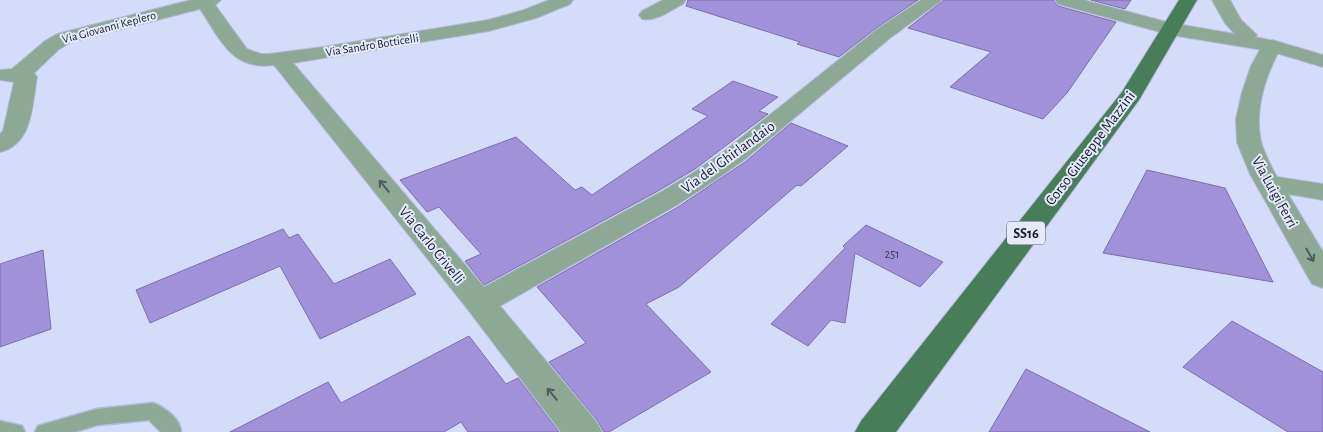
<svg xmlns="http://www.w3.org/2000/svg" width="1323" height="432" font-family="'Alegreya Sans',sans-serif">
	<rect width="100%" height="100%" fill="#d4dcf9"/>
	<path fill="#a191d8" stroke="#7d6db0" d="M688,0H918L875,29L839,57L797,44L800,42L686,6Z
		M944,0H1053L1058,6L1116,22L1067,93L1043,119L950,87L991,52L908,28Z
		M1091,0H1131L1125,9Z
		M733,81L778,97L759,111L768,114L695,169L658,191L484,285L465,261L481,254L439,207L427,212L400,180L516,137L575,190L582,187L592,195L708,116L692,109Z
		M791,123L848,146L801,186L797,185L679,287L646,304L711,372L609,432H604L597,420L549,362L586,343L537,287L678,207L745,162Z
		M1147,170L1225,188L1273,282L1103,253Z
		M866,225L943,262L920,287L855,253L845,323L831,320L808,346L771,324L845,248L843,246Z
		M283,229L289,238L298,234L334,284L390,259L416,294L320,339L280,266L150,323L136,290Z
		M43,250L51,329L0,347V264Z
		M1232,321L1323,372V432H1288L1183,367Z
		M469,336L506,384L518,378L559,432H468L461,422L444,432H230L328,382L341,403Z
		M1026,369L1150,432H989Z"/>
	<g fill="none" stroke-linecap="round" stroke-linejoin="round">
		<g stroke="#b2b9d6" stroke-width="3">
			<path id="service" d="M153,403C164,407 181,419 181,432H161L149,420L97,425L75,432H35L38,426L97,409Z
				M0,421L22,426L25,432H0Z"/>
		</g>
		<g stroke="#b2b9d6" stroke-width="2">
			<path id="minor" d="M191,0H221L215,5L247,49L261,54H269L323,47L488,20L524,10L549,0H573L570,4L536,18L489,31L293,63L484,287L659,193L696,171L726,150L876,30L921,0H942L890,38L744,160L714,181L677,205L500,306L596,421L602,432H561L469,311L274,65C231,71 220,38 200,9L71,42L58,50L34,73L37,77C32,105 33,144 0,152V134L3,131L14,82L0,80V70L12,69L45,41L57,34Z
				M663,0H686L683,4C671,10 656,22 642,19L639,15L642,11Z
				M1055,0H1084L1178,25L1180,29L1178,33L1171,35L1058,4Z
				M1272,40L1279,42L1282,46C1266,73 1254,110 1261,141C1264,153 1271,166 1277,177L1323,184V200L1288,194L1323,252V288L1312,284L1308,277L1250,174L1237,142L1236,119L1242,92L1251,66L1262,46L1265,42Z"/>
		</g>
		<g stroke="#b2b9d6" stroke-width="2">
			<path id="tertiary" d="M1212,0H1230L1241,20L1257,35L1255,37L1279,42L1323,55V67L1269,51L1171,35L1164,33L1162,29L1164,25L1171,23L1235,34L1225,23Z"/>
		</g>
		<g stroke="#b2b9d6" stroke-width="2">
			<path id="primary" d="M1179,0H1197L1139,100L896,432H855L861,421L1122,92Z"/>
		</g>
		<use href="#service" fill="#8da995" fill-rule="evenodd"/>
		<use href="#minor" fill="#8da995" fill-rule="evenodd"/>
		<use href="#tertiary" fill="#8da995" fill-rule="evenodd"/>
		<use href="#primary" fill="#477d59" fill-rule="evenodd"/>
	</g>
	<defs><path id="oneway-shaft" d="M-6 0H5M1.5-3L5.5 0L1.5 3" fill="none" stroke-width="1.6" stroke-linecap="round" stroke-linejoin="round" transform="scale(1.25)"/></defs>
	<g stroke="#4c5b61">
		<use href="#oneway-shaft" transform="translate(384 186) rotate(-129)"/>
		<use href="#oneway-shaft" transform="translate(1310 255) rotate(60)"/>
		<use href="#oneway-shaft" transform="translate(552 394) rotate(-129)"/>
	</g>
	<g text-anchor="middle" stroke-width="4" stroke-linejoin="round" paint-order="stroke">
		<g font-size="12" fill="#161b36" stroke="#e5e9f8">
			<text transform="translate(109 27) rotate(-15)" y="4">Via Giovanni Keplero</text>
			<text transform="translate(372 45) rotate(-9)" y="4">Via Sandro Botticelli</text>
		</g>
		<g font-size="12" fill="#39385e">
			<text x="892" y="258">251</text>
		</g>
		<rect fill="#e5e9f8" stroke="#545970" stroke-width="1" x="1007" y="221.5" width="38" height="23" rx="4"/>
		<g font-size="14" font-weight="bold" fill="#161b36">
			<text x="1026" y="238">SS16</text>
		</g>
		<g font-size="15" fill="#161b36" stroke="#e5e9f8">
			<text transform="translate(1090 148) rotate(-53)" y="5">Corso Giuseppe Mazzini</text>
			<text transform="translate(728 157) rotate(-36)" y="5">Via del Ghirlandaio</text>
			<text transform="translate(1275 192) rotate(61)" y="5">Via Luigi Ferri</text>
			<text transform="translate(432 245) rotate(51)" y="5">Via Carlo Crivelli</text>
		</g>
	</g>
</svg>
